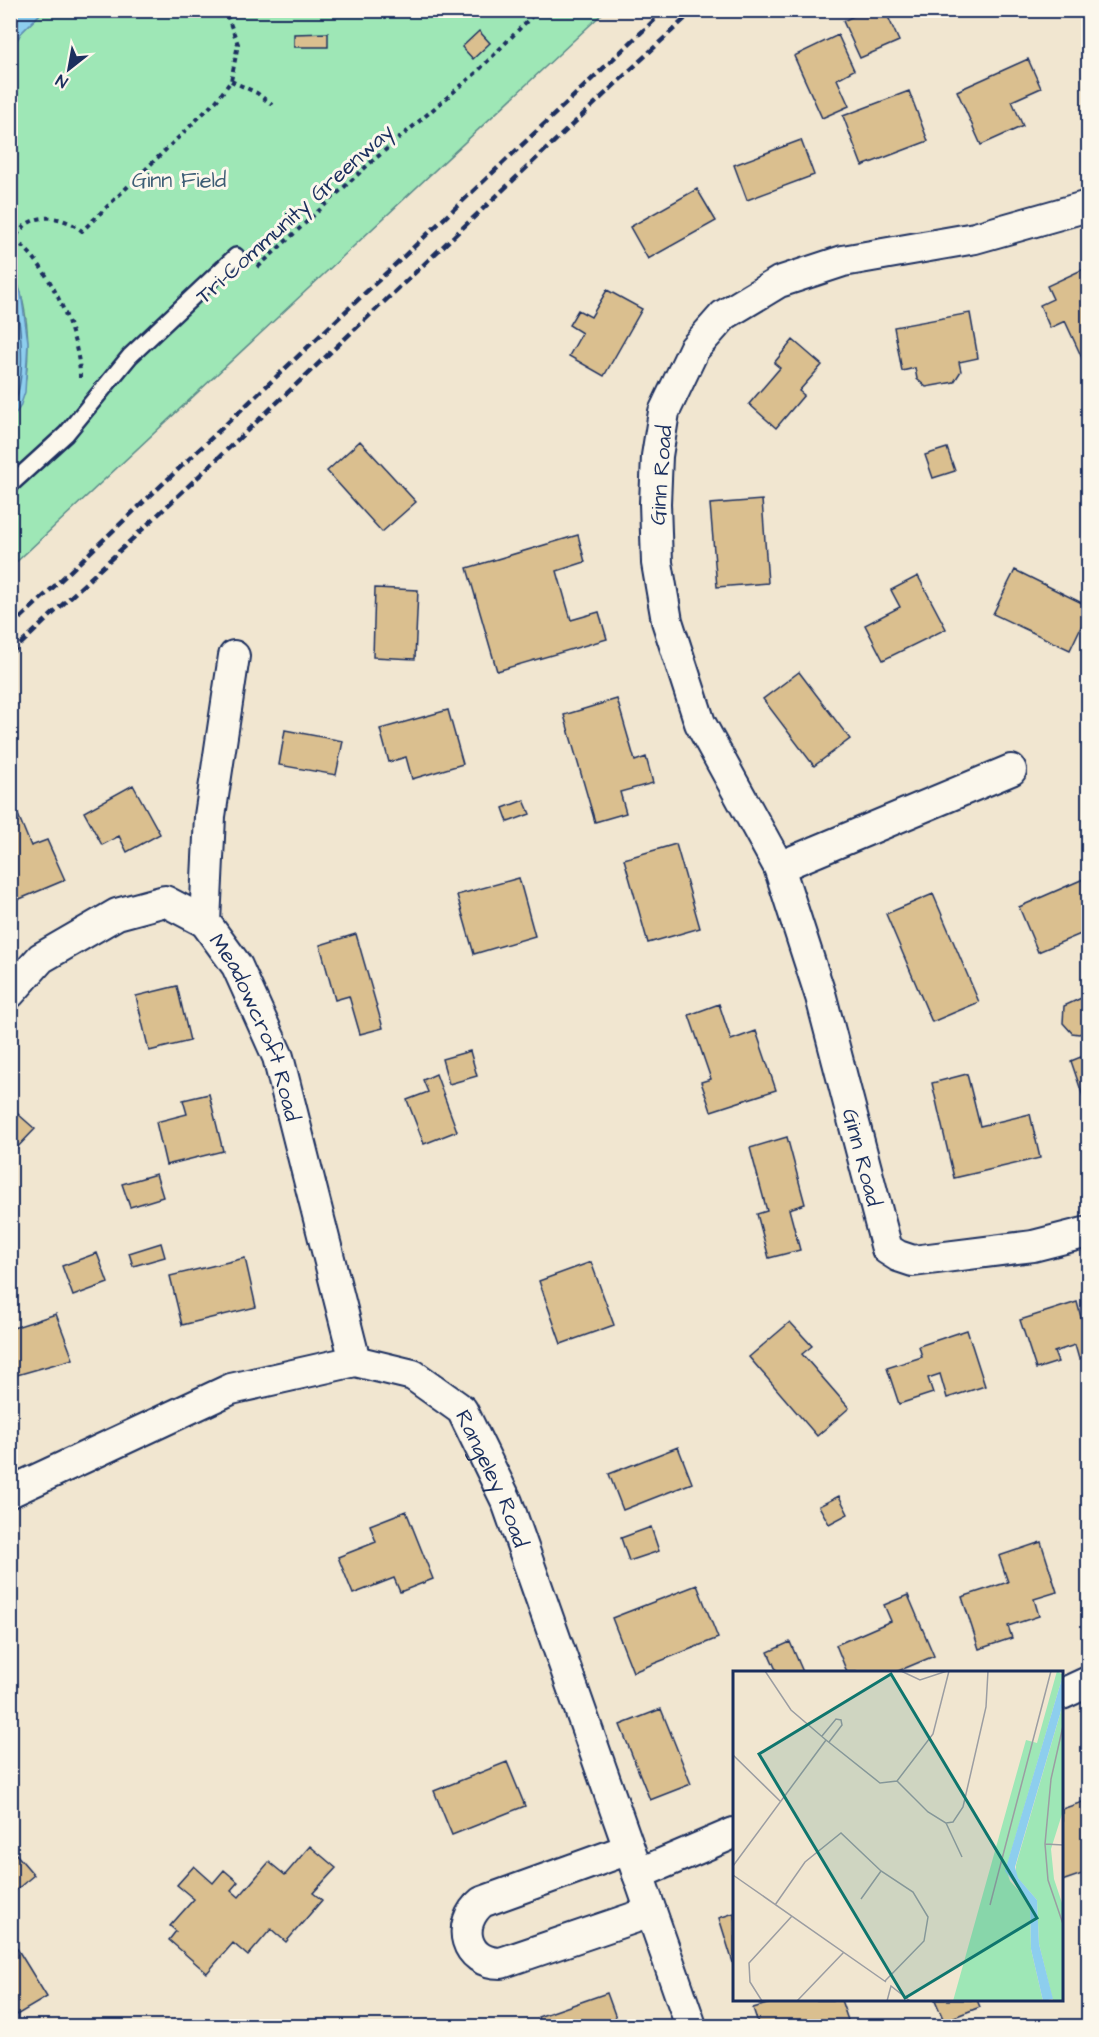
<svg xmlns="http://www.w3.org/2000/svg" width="1099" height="2037" font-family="'Architects Daughter',sans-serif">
	<rect width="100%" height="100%" fill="#f1e6d0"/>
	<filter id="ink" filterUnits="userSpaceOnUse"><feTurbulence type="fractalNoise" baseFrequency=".0167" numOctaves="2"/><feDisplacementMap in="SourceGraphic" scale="12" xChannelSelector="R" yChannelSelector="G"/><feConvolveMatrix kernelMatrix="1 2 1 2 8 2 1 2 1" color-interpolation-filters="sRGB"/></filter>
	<g filter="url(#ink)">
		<path fill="#9ee7b6" stroke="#5c8b8a" stroke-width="1.5" d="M43,11H605L11,567V421C35,387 32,305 11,269V51L21,33Z"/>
		<path fill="#8dceee" stroke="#5f8eb4" stroke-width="1.5" d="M11,10L43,11L21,33L11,51Z
			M10,269L21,293L28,342L25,392L20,407L11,421Z"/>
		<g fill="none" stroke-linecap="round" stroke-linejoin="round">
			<path stroke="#496f98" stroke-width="1.5" d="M10,283C21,313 29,384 10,411
				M10,311L14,341L10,394"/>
		</g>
		<path fill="#dabf8f" stroke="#1b2f5e" stroke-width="1.5" d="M866,10H885L899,41L860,58L843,21Z
			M479,31L490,43L473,59L462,47Z
			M328,33V47H294V34Z
			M838,35L854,70L837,79L849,106L822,118L794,56Z
			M1028,59L1041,88L1012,101L1023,126L981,145L957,91Z
			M909,91L928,141L862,166L843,116Z
			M801,140L814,175L747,200L734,165Z
			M697,189L716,221L648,259L630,227Z
			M1088,267V371L1065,321L1050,328L1040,305L1053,299L1047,286Z
			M607,290L642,309L604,376L569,356L582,333L569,325L578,310L591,317Z
			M970,313L978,358L959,362L961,371L954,382L926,387L917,379L915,368L902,371L894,327Z
			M793,340L822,365L799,391L804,395L776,428L749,404L780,368L774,363Z
			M360,441L416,502L382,532L327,471Z
			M947,448L955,471L933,478L925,455Z
			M762,500L768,583L717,587L710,504Z
			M578,535L585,562L557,571L571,620L599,612L607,639L497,671L467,568Z
			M1015,570L1088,606V612L1070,650L993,614Z
			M918,576L946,629L883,660L865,625L900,607L891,590Z
			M375,588L418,590L415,659L373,657Z
			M799,672L850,739L814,766L763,699Z
			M617,699L635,761L646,757L653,783L620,792L626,813L595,822L564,715Z
			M448,710L463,764L412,779L406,757L389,762L380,729Z
			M285,730L343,741L336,775L279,765Z
			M133,785L160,834L127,852L119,836L102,845L84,812Z
			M524,800L530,814L508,822L503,808Z
			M14,805L31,846L47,840L65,880L10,903V807Z
			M676,844L700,928L648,943L624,859Z
			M1088,877V931L1038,952L1019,907Z
			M519,878L535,936L474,954L457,895Z
			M933,894L979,1002L932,1022L886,914Z
			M356,934L383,1028L360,1034L349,996L335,1000L320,945Z
			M177,986L190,1041L149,1051L136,996Z
			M1088,995V1030L1079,1034L1072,1033L1063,1023L1064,1006Z
			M719,1004L731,1040L756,1031L776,1090L711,1111L701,1082L711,1079L689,1015Z
			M470,1051L477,1076L449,1084L442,1059Z
			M1088,1054V1111L1071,1061Z
			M436,1074L457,1131L424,1144L407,1100L428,1092L423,1080Z
			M967,1074L980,1126L1030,1114L1040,1158L954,1178L932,1083Z
			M209,1094L223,1151L166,1165L156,1122L187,1114L183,1100Z
			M10,1107L35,1129L10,1155Z
			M787,1137L805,1204L789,1209L800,1250L769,1258L757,1214L767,1211L750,1148Z
			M156,1174L163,1197L130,1207L122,1184Z
			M161,1243L165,1257L133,1266L129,1253Z
			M97,1253L108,1283L73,1296L62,1266Z
			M245,1258L256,1307L182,1325L170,1276Z
			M591,1262L614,1325L561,1344L539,1281Z
			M1077,1302L1082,1321L1088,1319V1356L1079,1359L1075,1345L1054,1352L1058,1362L1036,1369L1020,1320Z
			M56,1314L73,1359L10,1377V1329Z
			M790,1322L812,1346L802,1354L849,1408L817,1436L749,1357Z
			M967,1330L985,1386L947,1398L940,1374L928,1378L933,1393L899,1404L887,1368L922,1357L919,1346Z
			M678,1447L692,1483L623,1510L609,1474Z
			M839,1496L848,1514L829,1524L819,1506Z
			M406,1511L433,1579L400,1592L394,1578L353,1594L338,1557L376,1542L370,1525Z
			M651,1527L659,1551L629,1561L621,1538Z
			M1041,1542L1057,1592L1034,1599L1039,1616L1008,1626L1012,1638L979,1649L962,1597L1008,1582L999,1556Z
			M697,1585L718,1638L633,1672L612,1618Z
			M908,1595L934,1656L896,1672H847L836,1645L891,1621L884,1605Z
			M790,1642L803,1672H777L768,1652Z
			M661,1709L691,1784L650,1800L620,1725Z
			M507,1762L525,1806L452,1835L434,1791Z
			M1088,1800V1872L1062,1881V1809Z
			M310,1846L336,1868L313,1893L322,1900L286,1942L271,1929L248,1956L233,1943L207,1973L169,1940L176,1931L170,1926L194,1899L177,1885L194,1866L213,1883L224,1870L238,1882L231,1890L239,1897L269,1862L285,1875Z
			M10,1847L34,1875L10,1895Z
			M734,1913V1966L719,1918Z
			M10,1937L47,1997L10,2019Z
			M607,1993L619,2026H541L538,2017Z
			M781,2000H841L850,2026H759L753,2008Z
			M935,2000H977L980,2007L944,2021Z"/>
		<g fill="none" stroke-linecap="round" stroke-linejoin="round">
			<g stroke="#1b2f5e" stroke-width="20">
				<path id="lane" d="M10,485L66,434L130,356L236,256"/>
			</g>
			<g stroke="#1b2f5e" stroke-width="34">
				<g id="street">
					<path id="s1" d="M1088,206L975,238L843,261L779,282L724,315L694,349L664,412L657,456L655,503L657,563L667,621L700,723L779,867L821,997L887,1249L898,1256L913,1261L1033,1246L1088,1232"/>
					<path id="s2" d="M234,656L210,816L205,922L237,966L278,1057L355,1361"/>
					<path d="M779,867L1011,770"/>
					<path d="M10,993L41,958L117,914L165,901L205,922"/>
					<path id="s3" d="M10,1492L231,1389L355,1361L413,1375L462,1410L507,1502L638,1874"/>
					<path d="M1062,1694L1088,1682"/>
					<path d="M629,1849L482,1902C455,1924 465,1963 501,1963L651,1912"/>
					<path d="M691,2026L638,1874L734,1833"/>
				</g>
			</g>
			<path stroke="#1b2f5e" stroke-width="4" stroke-dasharray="4.5 4.5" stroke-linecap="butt" d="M231,81L257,93L272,105
				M14,240C48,260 81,339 80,378
				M10,242C17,237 20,229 27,224C44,212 68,219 82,231L217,100L231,81L238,44L225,10
				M258,267L369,164L477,72L538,10"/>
			<use href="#lane" stroke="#fbf7ec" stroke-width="15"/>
			<use href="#street" stroke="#fbf7ec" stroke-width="30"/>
			<path stroke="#1b2f5e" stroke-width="4.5" stroke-dasharray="9 4.5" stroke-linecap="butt" d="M10,628L665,10
				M10,654L694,10"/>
		</g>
	</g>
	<g text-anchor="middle" stroke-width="6" stroke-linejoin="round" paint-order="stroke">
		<g font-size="22" fill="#3c5d74" stroke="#fbf7ec">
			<text x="179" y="187">Ginn Field</text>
		</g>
		<g font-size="22" fill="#1b2f5e" stroke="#fbf7ec">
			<text transform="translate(294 213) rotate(-42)" y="8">Tri-Community Greenway</text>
			<text transform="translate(660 475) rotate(-86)" y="8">Ginn Road</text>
			<text dy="8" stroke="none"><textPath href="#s2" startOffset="386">Meadowcroft Road</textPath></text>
			<text dy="8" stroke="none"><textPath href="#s1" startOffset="1282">Ginn Road</textPath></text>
			<text dy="8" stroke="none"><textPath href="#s3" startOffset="566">Rangeley Road</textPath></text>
		</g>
	</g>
	<g transform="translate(733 1671)">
		<rect width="330" height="330" fill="#f1e6d0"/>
		<path d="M324,0L330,4L273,198L277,210L297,232L298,278L310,330H220L293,69L304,72ZM330,33V140L318,178L321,208L330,235V330H320L306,273L304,229L283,205V194Z" fill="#9ee7b6"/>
		<path d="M330,4V33L282,196L285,207L304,229L306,273L320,328L310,330L298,278L297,232L272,200Z" fill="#8dceee"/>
		<path fill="none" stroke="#9b9da2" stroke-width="1.5" d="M168,0L187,9L214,0M330,55L318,108L312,173L315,209L330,253M89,65L103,48L108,49L109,54L96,71M93,69L147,112L164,110L200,63L216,0M0,84L48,131M164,110L195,141L213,152L229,186M213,152L220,151L230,136L253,36L255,0M312,173L330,174M0,195L93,69L58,39L32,0M0,204L153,311M128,228L148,200M42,234L72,191L108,162L148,200L180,221L195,246L191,270L152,310M257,234L318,0M29,330L17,311L16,292L59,245M64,330L111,281M154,330L158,315L177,330"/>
		<path fill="#0f766e" fill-opacity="0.15" stroke="#0f766e" stroke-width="3" d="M158,3L304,247L172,327L26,83Z"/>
		<rect width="330" height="330" fill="none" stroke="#1b2f5e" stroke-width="3"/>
	</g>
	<rect width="1099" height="2037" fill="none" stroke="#fbf7ec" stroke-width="36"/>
	<rect x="18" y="18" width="1063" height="2001" fill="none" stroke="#1b2f5e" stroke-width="2" filter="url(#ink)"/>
	<g transform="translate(69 69) rotate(211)" stroke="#fbf7ec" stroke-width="4.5" paint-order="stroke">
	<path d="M0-4.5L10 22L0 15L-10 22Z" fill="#1b2f5e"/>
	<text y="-9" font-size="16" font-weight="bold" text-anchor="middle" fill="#1b2f5e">N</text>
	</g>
</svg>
